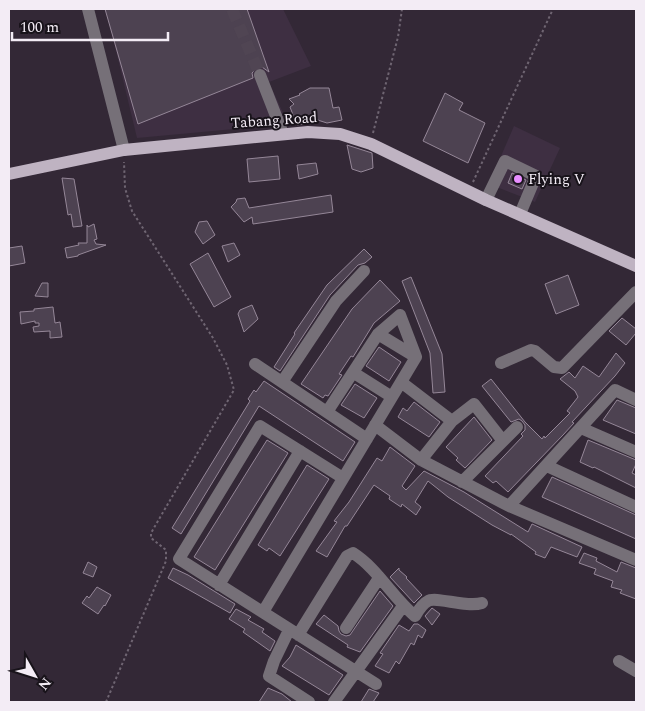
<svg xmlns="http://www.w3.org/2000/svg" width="645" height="711" font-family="Spectral,serif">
	<rect width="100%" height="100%" fill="#332836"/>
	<path fill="#3e2f42" d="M106,9H283L311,66L269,82L288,124L137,138Z
		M514,126L560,148L535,202L489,184Z"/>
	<path fill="#4d4251" stroke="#958798" d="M105,9H247L269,72L262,67L257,68L252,73L253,78L138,124Z
		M310,88H329L333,108L339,107L342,120L327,123L305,116L307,123L297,125L290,107L294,104L289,99L300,95L299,94Z
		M445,93L463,103L459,110L485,123L468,163L423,141Z
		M347,145L372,153L373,168L361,172L352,169Z
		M278,156L280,179L249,182L247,159Z
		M316,163L318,174L299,179L297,165Z
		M512,173L526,180L522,189L508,183Z
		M62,178L74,179L82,226L73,227L71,214L68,215Z
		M331,195L333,212L253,224L252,217L244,222L231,207L236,202L237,199L245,198L249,208Z
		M207,221L215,235L203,244L195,232L199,222Z
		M94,224L97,239L94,240L96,244L106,245L78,255V256L67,258L65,248L79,245L78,243H87V225L88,227Z
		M234,243L240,255L228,262L222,246Z
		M22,246L25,263L9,266V248Z
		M364,249L372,257L365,263L358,265L330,295L280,371L274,367L295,334L294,333L327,285Z
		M208,253L231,297L214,307L190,264Z
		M568,275L579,305L556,314L545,284Z
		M411,277L442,354L445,392L433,393L430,353L402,281Z
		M380,280L400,301L374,323L353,357L351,356L339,374L342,375L328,396L325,395L323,398L301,384L352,309Z
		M42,283H48V297L35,296Z
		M252,305L258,319L244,332L238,314L240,310Z
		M53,307L55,323L60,322L62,337L50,338V331L34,332L33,327L39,326V323H35V321L21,324L20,312L34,311V309Z
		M622,318L636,329V333L626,345L609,331Z
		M379,347L401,362L389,381L366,366Z
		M616,353L625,363L615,376L572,422L574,423L563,435L508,492L496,481L493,483L485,476L523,436L521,434L525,430V425L522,421L519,419L511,422L482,386L491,379L525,422L542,439L544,436L545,438L570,413L567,411L578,397L575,391L560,379L569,372L575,378L583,366L599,377Z
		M264,381L355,442L343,461L259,406L181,534L172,528L250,401L248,399L254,390L256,392Z
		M355,384L377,398L364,418L341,405Z
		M617,400L636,408V434L603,420Z
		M414,402L440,422L429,437L398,417L403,408L407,411Z
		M474,417L492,440L465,468L456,460L458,458L446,447Z
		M267,440L288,453L215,570L194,557Z
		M588,440L636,460V464L632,473L636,475V488L594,467L593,468L580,462Z
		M390,447L415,466L402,486L406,490L424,471L464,492L528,532L532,524L582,547L577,557L551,547L545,558L535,554L536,552L511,534V535L492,525L448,497L428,481L415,502L421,507L416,515L402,504L401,507L389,499L390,496L374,485L347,526H345L327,557L316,551L337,522L334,521L349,502L377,458L382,461Z
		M307,465L329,479L280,556L269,548L267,551L258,545Z
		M552,477L636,515V539L542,497Z
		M584,553L597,558L596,561L617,572L621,562L636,568V599L620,593L622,590L611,587L613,581L594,574L596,569L579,563Z
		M88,562L97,567L93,577L83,573Z
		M173,568L188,575L235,604L230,613L168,578Z
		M399,568V570L407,577L406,578L422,595L414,603L390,577Z
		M97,587L111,595L105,606L104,605L98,614L82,603L87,596L89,598Z
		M380,591L393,606L360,652L347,647L348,645L316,624L324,615L338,626L339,631L341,634L346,636L350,635Z
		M432,608L440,614L432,625L425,616Z
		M236,609L251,617L248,620L264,629L262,632L275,641L270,651L243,632L245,629L229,619Z
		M414,624H418L426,630L422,638L418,635L414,645L411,643L399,664L396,661L389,673L375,666L383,654L380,653L399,625L409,631Z
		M296,645L343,675L329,695L282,666L290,657Z
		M268,688L282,694L292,702H259Z
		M369,689L379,693L373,702H361Z"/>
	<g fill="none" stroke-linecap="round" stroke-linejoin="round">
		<path stroke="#504553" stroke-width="12" stroke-dasharray="12 6" stroke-linecap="butt" d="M232,9L260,75"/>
		<path stroke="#6f6572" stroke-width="2" stroke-dasharray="2.5 2.5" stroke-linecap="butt" d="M373,133L398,37L402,9
			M473,182L553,9
			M106,702L166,561V550L151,538V533L234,390L227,365L213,338L132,211L125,188L124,162"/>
		<path stroke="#767078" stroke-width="12" d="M88,9L124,150
			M260,75L283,134
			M486,200L505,161L536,176L520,214
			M378,334L416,357
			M501,363L531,350L535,351L554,367L562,368L636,292
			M255,364L367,439
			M354,373L392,397
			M282,382L336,301L364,271
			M401,382L452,421
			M327,412L378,334L400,315L416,357
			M375,425L421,460L509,506L615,390L636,400
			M581,428L636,452
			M421,460L452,421L474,404L503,441
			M547,466L636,507
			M343,478L260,426L179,559L376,684
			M462,482L517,427
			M509,506L636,560
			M219,585L300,451
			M263,612L416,357
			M346,628L379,578
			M289,630L274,661L269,676L309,702
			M298,635L347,556L353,553C378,569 392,597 415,616C418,611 422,604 428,601C436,596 466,608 482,603
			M619,661L636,671
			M334,702L403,606"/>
		<path stroke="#bfb3c2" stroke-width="12" d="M9,174L124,150L308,132L340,134L371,144L486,200L636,266"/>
	</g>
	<circle fill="#e88eff" stroke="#18131a" stroke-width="2" cx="518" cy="179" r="5"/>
	<g text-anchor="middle" stroke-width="4" stroke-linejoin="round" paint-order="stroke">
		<g font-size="15" fill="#f3ecf5" stroke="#18131a">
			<text transform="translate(274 120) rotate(-4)" y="5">Tabang Road</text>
		</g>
		<g font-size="15" fill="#f3ecf5" stroke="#18131a" text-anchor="start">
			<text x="528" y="184">Flying V</text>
		</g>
	</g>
	<rect width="645" height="711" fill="none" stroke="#f3ecf5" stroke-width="20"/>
	<g transform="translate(35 676) rotate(129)" stroke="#18131a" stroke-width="4" paint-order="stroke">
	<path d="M0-4L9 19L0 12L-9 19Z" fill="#f3ecf5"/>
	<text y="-8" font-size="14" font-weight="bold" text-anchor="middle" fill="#f3ecf5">N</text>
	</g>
	<path d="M12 32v8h156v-8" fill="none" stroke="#f3ecf5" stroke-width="2.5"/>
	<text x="20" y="32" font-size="15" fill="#f3ecf5" stroke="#18131a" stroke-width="4" paint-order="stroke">100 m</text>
</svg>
